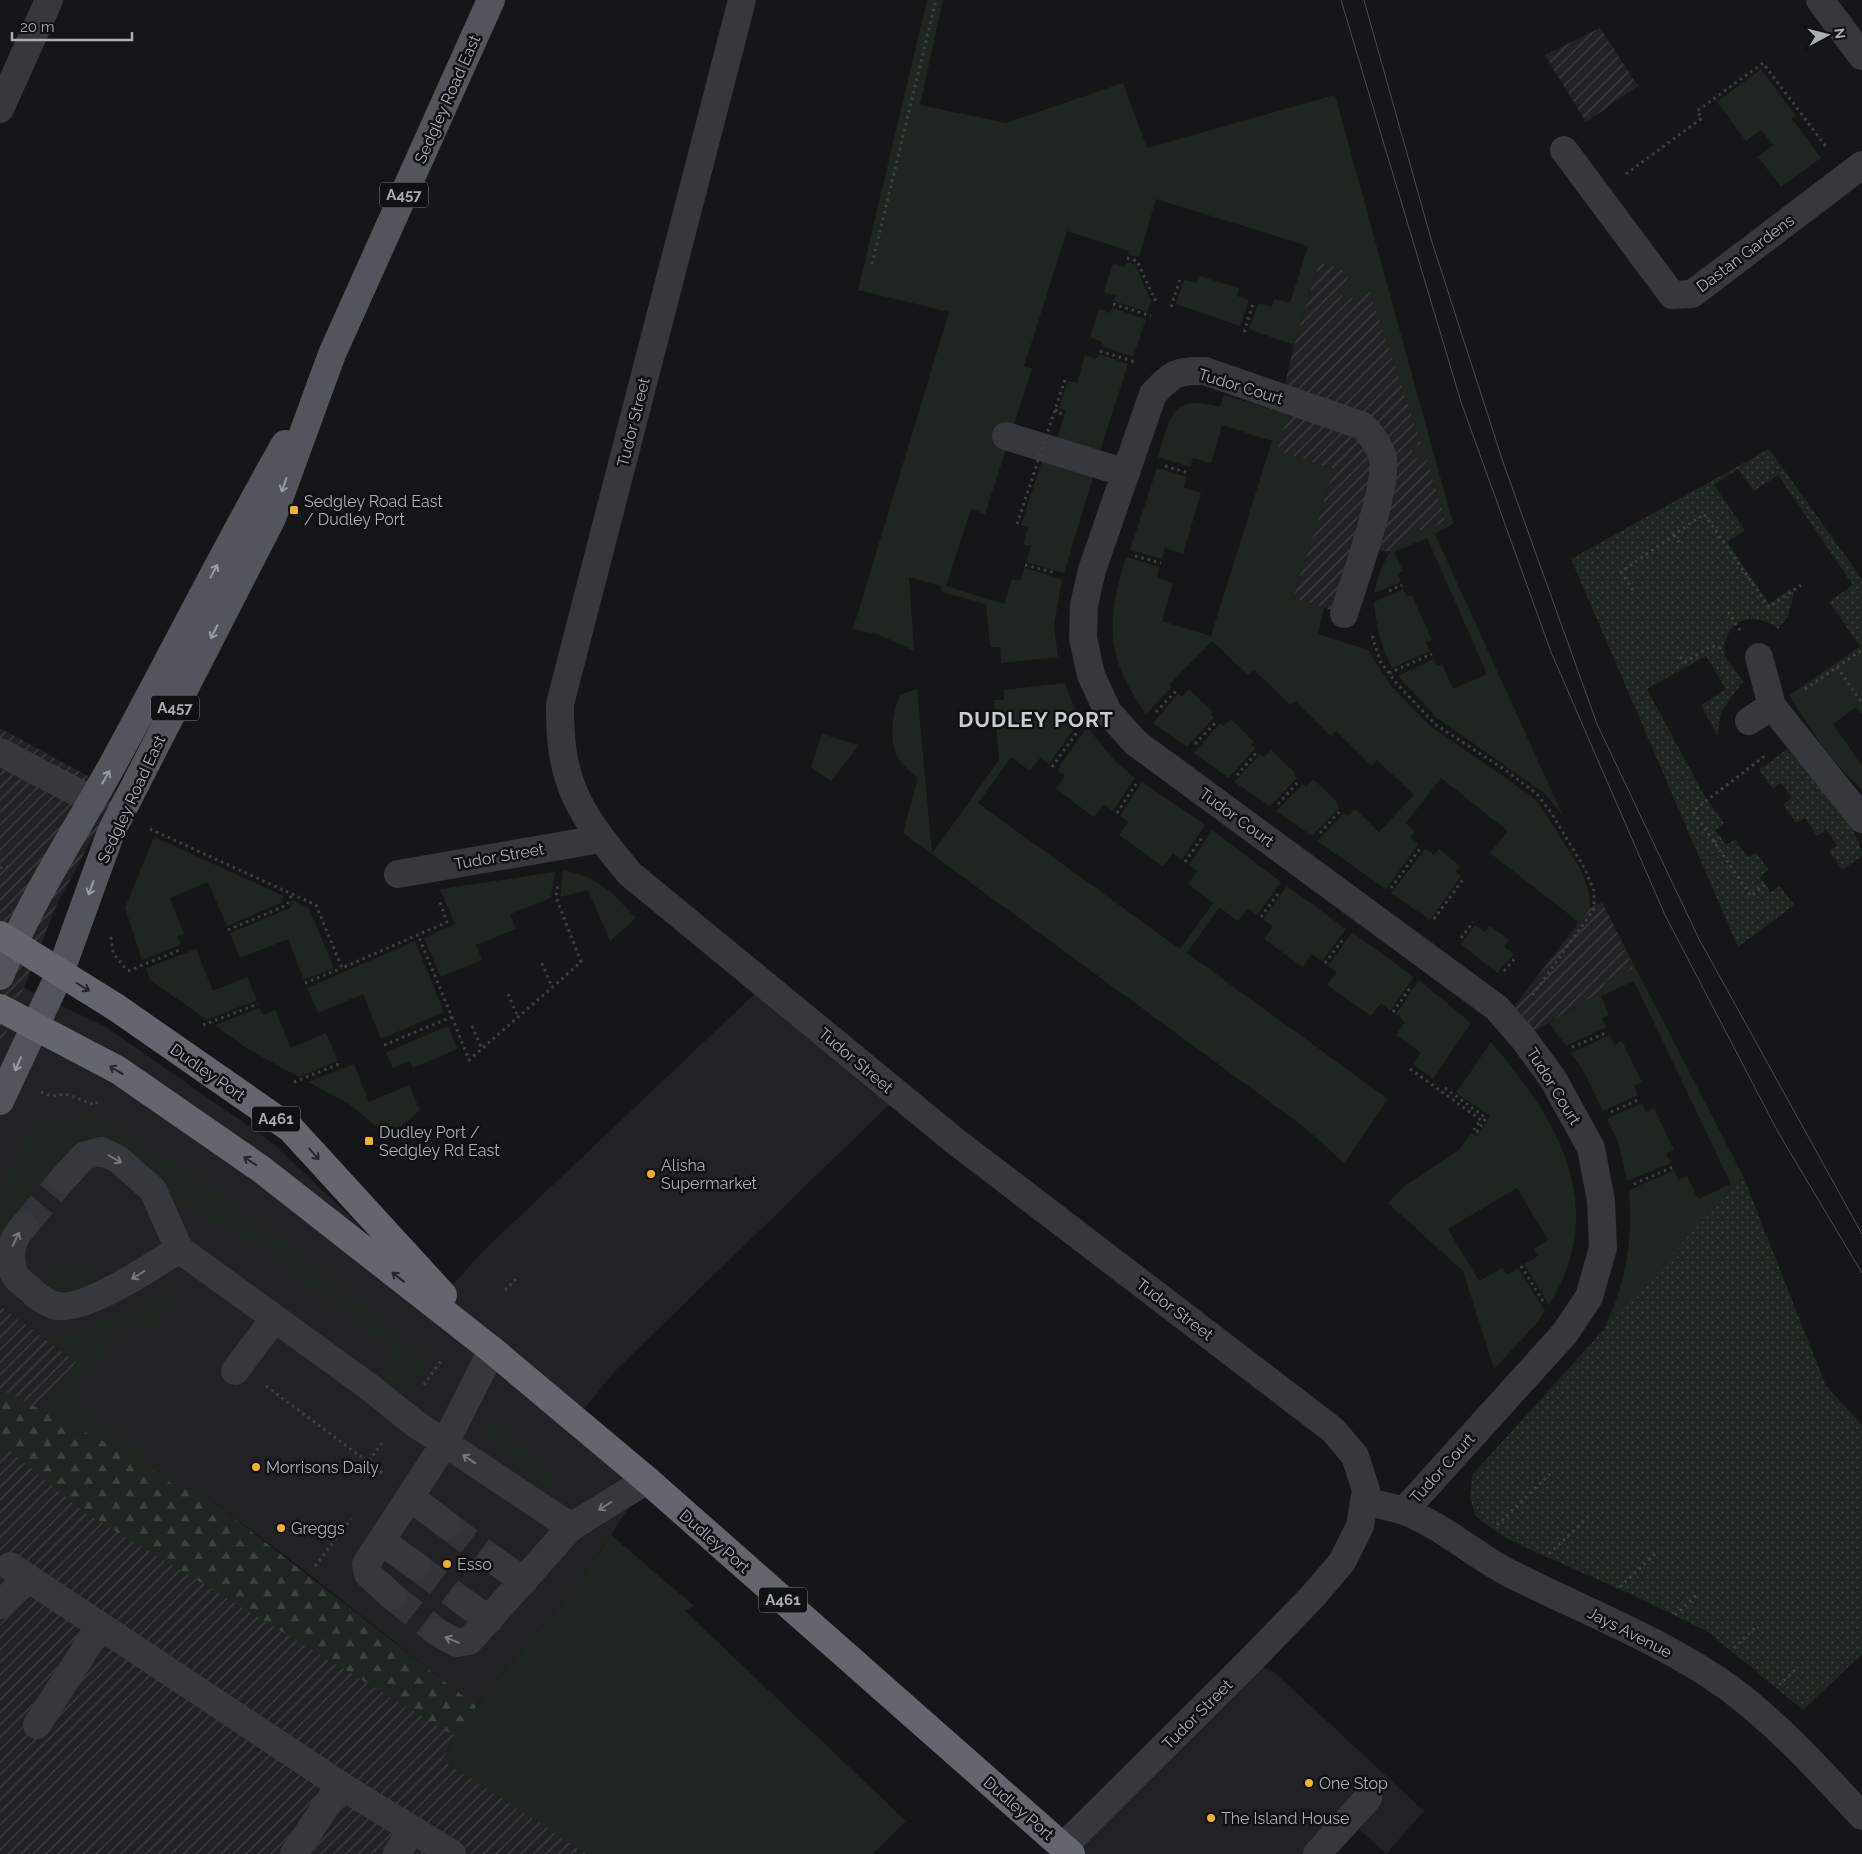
<svg xmlns="http://www.w3.org/2000/svg" width="1862" height="1854" font-family="Raleway,sans-serif">
	<defs>
		<pattern id="industrial-furrows" width="10" height="10" patternUnits="userSpaceOnUse" patternTransform="scale(1.25)"><rect width="10" height="10" fill="#222225"/><path d="M-1 1l2-2M0 10L10 0M9 11l2-2" fill="none" stroke="#3f3f43"/></pattern>
		<pattern id="forest-firs" width="22" height="20" patternUnits="userSpaceOnUse" patternTransform="scale(1.25)"><rect width="22" height="20" fill="#1e261f"/><path d="M5 1l3.5 6h-7zM16 11l3.5 6h-7z" fill="#3c433d"/></pattern>
		<pattern id="garden-dots" width="8" height="8" patternUnits="userSpaceOnUse" patternTransform="scale(1.25)"><rect width="8" height="8" fill="#1e261f"/><path d="M2 2h.1M6 6h.1" fill="none" stroke="#3c433d" stroke-width="1.8" stroke-linecap="round"/></pattern>
	</defs>
	<rect width="100%" height="100%" fill="#161618"/>
	<path fill="#222225" d="M765,984L899,1095L614,1372L576,1419L647,1480L581,1580L476,1706L301,1568L189,1483L183,1492L140,1460L40,1409L76,1362L0,1306V1048L24,988L106,1027L274,1144L438,1301L482,1252Z
		M1250,1661L1274,1672L1424,1811L1386,1854L1359,1829L1347,1832L1327,1854H1071Z"/>
	<path fill="url(#industrial-furrows)" d="M1600,28L1638,86L1586,122L1545,55Z
		M1371,229L1453,524L1394,552L1363,549L1344,614L1293,598L1334,469L1277,451L1272,441L1294,345L1319,262Z
		M0,728L117,792L57,904L0,1048Z
		M1602,902L1638,974L1607,988L1523,1038L1505,1018L1590,908Z
		M0,1306L76,1362L41,1409L140,1460L183,1492L189,1483L476,1706L442,1760L620,1854H0Z"/>
	<path fill="#1e261f" d="M927,0H943L920,105L1006,123L1123,83L1147,148L1335,95L1453,524L1435,534L1563,816L1544,793L1437,718L1398,676L1434,659L1437,666L1442,664L1453,689L1487,674L1427,538L1394,552L1403,571L1397,574L1401,582L1374,593C1379,572 1388,545 1409,534C1420,528 1435,527 1446,522L1425,456L1415,459L1411,447L1421,444L1370,292L1340,302L1349,272L1319,262L1294,345L1249,329L1258,303L1271,307L1274,299L1290,303L1308,246L1156,199L1139,257L1128,255L1129,251L1067,231L1024,366L1032,369L985,514L971,509L946,586L1004,604L1012,579L1021,581L1024,568L1062,579L1054,625L1058,657L1001,663L1000,647H990L986,604L942,592L941,586L909,577L914,651L880,635L853,629L949,312L858,290Z
		M1761,69L1796,116L1792,119L1821,158L1781,187L1758,157L1773,145L1761,130L1746,141L1717,102Z
		M1126,262L1135,264L1151,301L1147,312L1114,301L1116,296L1104,292L1113,263L1125,267Z
		M1199,276L1239,288L1237,296L1249,300L1240,326L1176,304L1184,280L1196,283Z
		M1112,308L1146,319L1133,357L1101,346L1102,342L1090,337L1099,309L1110,313Z
		M1099,354L1128,364L1099,454L1056,441L1066,410L1059,408L1068,381L1077,383L1085,355L1096,359Z
		M1224,395L1288,414L1277,451L1334,469L1293,598L1324,608L1318,634L1368,650L1391,686L1430,726L1530,795L1542,808L1581,870L1589,892L1590,908L1580,923L1490,853L1508,831L1441,778L1406,823L1415,831L1410,837L1419,844L1386,889L1317,841L1344,813L1348,816L1355,809L1379,832L1414,795L1377,760L1372,766L1336,731L1331,736L1295,701L1290,705L1254,670L1248,675L1212,641L1169,685L1172,687L1146,714C1105,657 1106,622 1126,557L1159,567L1157,577L1173,583L1162,621L1211,636L1272,441L1222,425L1211,463L1193,458L1190,467L1158,457C1171,416 1170,393 1220,407Z
		M1042,461L1093,477L1064,573L1026,562L1031,546L1023,544L1028,528L1021,525Z
		M1157,468L1187,477L1184,487L1201,493L1183,554L1165,548L1162,559L1130,550Z
		M1403,589L1407,597L1412,595L1432,640L1426,642L1430,651L1392,668C1381,646 1376,627 1374,602Z
		M1862,645V714L1856,707L1833,724L1862,766V789C1832,765 1810,728 1789,695Z
		M1065,683L1073,705L1081,718L1049,764L1040,758L1030,771L1011,757L978,803L1180,949L1213,903L1188,884L1197,871L1189,865L1212,830L1281,882L1257,915L1248,908L1238,921L1219,907L1187,953L1388,1099L1344,1163L1304,1127L903,833L918,778C913,773 906,768 901,762C887,744 892,714 900,695L917,689L932,854L999,760L994,700H1004V690Z
		M1189,689L1213,712L1211,715L1214,718L1187,747L1153,723L1178,694L1182,697Z
		M1231,719L1254,742L1251,745L1255,748L1229,778L1194,753L1220,723L1223,726Z
		M1087,727L1116,762L1135,778L1113,811L1104,804L1094,817L1056,789L1065,776L1057,770Z
		M822,734L859,745L831,781L811,767Z
		M1271,750L1295,773L1294,775L1297,778L1270,806L1234,782L1260,754L1264,757Z
		M1313,779L1337,802L1339,808L1312,836L1276,811L1303,784L1306,787Z
		M1142,782L1205,825L1182,860L1173,853L1163,866L1119,835L1128,822L1120,816Z
		M154,837L284,896L281,903L227,926L208,882L170,898L184,934L177,937L181,945L142,960L125,908Z
		M1425,849L1434,855L1439,849L1460,866L1456,872L1461,876L1430,920L1391,893Z
		M563,870C600,877 612,893 636,918L610,941L588,890L560,897Z
		M555,872L551,898L510,914L516,929L476,945L482,960L441,977L424,938L455,924L440,889Z
		M1287,886L1346,929L1322,961L1312,954L1303,967L1264,939L1273,926L1263,919Z
		M292,900L309,908L334,968L304,980L288,939L240,958L230,933L290,908Z
		M1612,922L1743,1176L1602,1333C1626,1283 1633,1245 1629,1190L1674,1170L1678,1180L1687,1176L1698,1199L1731,1184L1634,981L1601,996L1609,1015L1602,1018L1606,1027L1566,1046L1549,1023L1607,988L1605,981L1633,969Z
		M1475,925L1485,932L1490,926L1509,940L1504,947L1514,954L1497,973L1461,944Z
		M1352,932L1414,977L1390,1011L1381,1003L1371,1016L1327,985L1337,972L1328,966Z
		M415,941L444,1012L381,1039L363,994L318,1013L307,988Z
		M196,949L213,991L247,977L257,1000L207,1020L150,980L146,968Z
		M1419,980L1471,1023L1433,1079L1413,1065L1421,1053L1396,1035L1405,1022L1396,1014Z
		M260,1008L263,1015L275,1010L291,1048L326,1033L338,1061L299,1077L246,1048L215,1025Z
		M448,1026L458,1049L413,1068L410,1061L393,1068L386,1052Z
		M1610,1035L1614,1045L1622,1041L1642,1082L1634,1086L1638,1095L1603,1111L1583,1070L1571,1053Z
		M1491,1042C1558,1120 1610,1206 1549,1305L1524,1264L1538,1256L1534,1249L1548,1240L1517,1188L1448,1229L1479,1281L1502,1268L1507,1275L1518,1268L1545,1311L1537,1323L1494,1369L1463,1271L1388,1203L1406,1185L1459,1150L1471,1133L1477,1136L1490,1116L1456,1093Z
		M354,1064L369,1102L409,1085L420,1110L389,1137L349,1104L308,1082Z
		M1642,1103L1646,1112L1654,1108L1674,1150L1666,1154L1671,1163L1627,1181L1618,1141L1607,1119Z
		M96,1114L196,1177L284,1240L422,1355L424,1366L409,1390L389,1383L378,1373L395,1349L246,1236L186,1205L104,1143L79,1145L69,1151L14,1218L0,1244V1189L26,1135L35,1126Z
		M64,1259L78,1269L81,1266L93,1278V1286L60,1301L40,1287Z
		M167,1292L177,1300L149,1334L128,1318L69,1397L144,1453L140,1460L40,1409L76,1362L50,1342L68,1336Z
		M494,1423L554,1476L545,1486L485,1433Z
		M611,1535L694,1606L685,1611L906,1821L873,1854H587L442,1760L476,1706L581,1580Z"/>
	<path fill="url(#forest-firs)" d="M0,1389L140,1460L183,1492L189,1483L476,1706L458,1738L81,1510L8,1449L0,1459Z"/>
	<path fill="url(#garden-dots)" d="M1769,449L1862,579V645L1860,646L1829,602L1853,585L1778,475L1754,491L1738,469L1714,485L1745,530L1727,542L1769,604L1790,589L1794,594L1788,616L1778,629C1762,615 1735,614 1727,637C1724,643 1723,649 1725,656C1729,664 1738,673 1743,681L1721,712L1717,735L1701,705L1726,689L1706,656L1647,689L1704,795L1724,823L1715,830L1726,845L1735,839L1748,857L1756,853L1769,870L1760,877L1771,892L1780,886L1794,905L1738,947L1571,559Z
		M1787,749C1807,771 1862,829 1862,856L1842,870L1829,851L1837,845L1826,830L1817,836L1805,818L1796,823L1783,804L1792,798L1781,783L1773,789L1759,770Z
		M1743,1176L1826,1386L1862,1425V1654L1803,1710L1708,1632L1646,1601L1518,1544L1495,1531L1475,1515L1470,1497L1472,1475Z"/>
	<g fill="none" stroke-linecap="round" stroke-linejoin="round">
		<path stroke="#333438" stroke-width="28" stroke-dasharray="28 14" stroke-linecap="butt" d="M24,1226L62,1180
			M447,1525L492,1559
			M416,1566L461,1600
			M392,1596L437,1632"/>
		<path stroke="#3d3f44" stroke-width="3" stroke-dasharray="2.5 4" stroke-linecap="butt" d="M1626,174L1702,118L1697,111L1763,63L1827,148
			M1127,258L1137,261L1156,302
			M872,264L936,0
			M1113,304L1151,316
			M1171,307L1180,279
			M1244,332L1254,301
			M1100,351L1135,362
			M1055,410L1061,412L1060,417
			M1165,466L1189,473
			M1674,535L1681,545
			M1135,556L1161,563
			M1025,565L1056,573
			M1633,590L1621,572L1704,514L1769,607L1801,585
			M1389,591L1402,585
			M1728,612L1740,630
			M1372,636L1381,663L1397,684L1435,724L1508,772L1537,794L1552,814L1585,869L1594,891V909L1532,996
			M1680,657L1685,662L1711,646L1725,649
			M1837,667L1862,703
			M1389,673L1432,654
			M1805,689L1862,650
			M1156,712L1176,691
			M1195,744L1217,721
			M1052,767L1078,731
			M1237,775L1258,751
			M1278,804L1299,781
			M1117,813L1136,784
			M150,829L316,905L342,968L447,922L440,902
			M1320,833L1341,810
			M1714,842L1721,838
			M1185,862L1203,836
			M0,868L5,866L12,870
			M1765,885L1751,896L1693,811L1766,755
			M1391,888L1422,846
			M1261,917L1280,891
			M1434,919L1464,878
			M228,930L287,905L292,894
			M111,937L113,953L127,970
			M1461,938L1473,922
			M542,963L552,987
			M1325,963L1344,938
			M128,971L182,949
			M1504,971L1517,956
			M305,983L342,968
			M508,994L518,1017
			M1393,1012L1410,988
			M452,1017L469,1060L581,962L556,897L558,882
			M203,1025L258,1004
			M472,1026L482,1049
			M384,1045L452,1017L418,935
			M1572,1047L1608,1032
			M1410,1069L1481,1120L1474,1130
			M294,1082L339,1064
			M1445,1088L1486,1118L1477,1132L1474,1130
			M41,1092L51,1096L66,1094L95,1105L99,1100
			M1611,1112L1640,1099
			M1634,1184L1673,1167
			M1521,1266L1543,1301
			M505,1290L516,1279
			M424,1385L442,1359
			M266,1386L368,1462
			M382,1443L368,1462L384,1474
			M1497,1525L1550,1474
			M1549,1554L1590,1515
			M315,1566L351,1519
			M1620,1587L1658,1551
			M1675,1615L1698,1594
			M1734,1648L1757,1626
			M1779,1685L1797,1668"/>
		<path stroke="#37383d" stroke-width="28" d="M742,0L560,704C559,785 580,814 630,874L955,1141L1333,1430L1355,1456L1366,1490L1360,1526L1342,1562L1313,1596L1250,1661L1063,1847
			M1820,0L1862,56
			M0,109L49,0
			M1564,150L1672,295L1692,294L1862,165
			M1006,436L1126,473
			M1344,614C1354,582 1388,487 1383,459C1380,446 1372,436 1363,426L1205,371C1176,370 1172,374 1153,394L1092,570L1084,605L1083,638L1091,675L1108,712L1136,743L1497,1008L1523,1038L1553,1079L1591,1148L1601,1201L1603,1248L1589,1297L1565,1333L1404,1511
			M1772,706L1862,819
			M1749,721L1772,706L1759,657
			M0,752L92,800
			M398,874L600,839
			M24,1226C11,1240 9,1252 13,1271C15,1279 25,1285 31,1290C36,1296 46,1302 53,1305C81,1315 154,1265 179,1249L153,1190L118,1159L101,1151L84,1156L62,1180
			M179,1249L368,1386L417,1425L445,1443L366,1564L368,1574L392,1596
			M492,1350L445,1443L571,1527L647,1480
			M235,1371L274,1319
			M410,1497L447,1525
			M1364,1501C1377,1504 1391,1507 1404,1511C1443,1526 1474,1555 1511,1574C1584,1611 1662,1640 1729,1688C1779,1725 1820,1771 1862,1816
			M381,1541L416,1566
			M492,1559L524,1581
			M10,1566L340,1785L452,1854
			M461,1600L489,1620
			M0,1605L27,1578
			M437,1632L457,1643L469,1641L571,1527
			M37,1725L100,1626
			M294,1854L340,1785
			M397,1854L412,1829
			M1317,1854L1368,1798"/>
		<path stroke="#53555c" stroke-width="28" d="M0,976C30,900 75,833 114,762C172,656 225,549 285,444
			M0,1101L60,973L111,832L272,518L332,354L491,0"/>
		<path stroke="#63666e" stroke-width="28" d="M0,935L117,1008L291,1129L443,1295
			M0,1008L118,1070L261,1169L492,1350L647,1480L1071,1854"/>
		<path stroke="#4a4c52" stroke-width="1" d="M1341,0L1461,402L1551,652L1665,915L1778,1132L1862,1273
			M1364,0L1431,239L1503,462L1597,724L1699,939L1862,1234"/>
		<path stroke="#3d3f44" stroke-width="3" stroke-dasharray="2.5 4" stroke-linecap="butt" d="M1017,524L1065,380"/>
	</g>
	<defs><path id="oneway-shaft" d="M-6 0H5M1.5-3L5.5 0L1.5 3" fill="none" stroke-width="1.6" stroke-linecap="round" stroke-linejoin="round" transform="scale(1.25)"/></defs>
	<g stroke="#979ba6">
		<use href="#oneway-shaft" transform="translate(284 485) rotate(109)"/>
		<use href="#oneway-shaft" transform="translate(214 571) rotate(-62)"/>
		<use href="#oneway-shaft" transform="translate(214 632) rotate(117)"/>
		<use href="#oneway-shaft" transform="translate(106 777) rotate(-60)"/>
		<use href="#oneway-shaft" transform="translate(91 888) rotate(110)"/>
		<use href="#oneway-shaft" transform="translate(18 1064) rotate(113)"/>
	</g>
	<g stroke="#26262a">
		<use href="#oneway-shaft" transform="translate(83 987) rotate(32)"/>
		<use href="#oneway-shaft" transform="translate(116 1070) rotate(-149)"/>
		<use href="#oneway-shaft" transform="translate(314 1154) rotate(48)"/>
		<use href="#oneway-shaft" transform="translate(250 1161) rotate(-146)"/>
		<use href="#oneway-shaft" transform="translate(398 1277) rotate(-142)"/>
	</g>
	<g stroke="#757881">
		<use href="#oneway-shaft" transform="translate(115 1159) rotate(30)"/>
		<use href="#oneway-shaft" transform="translate(16 1239) rotate(-64)"/>
		<use href="#oneway-shaft" transform="translate(138 1275) rotate(148)"/>
		<use href="#oneway-shaft" transform="translate(469 1459) rotate(-146)"/>
		<use href="#oneway-shaft" transform="translate(605 1506) rotate(148)"/>
		<use href="#oneway-shaft" transform="translate(452 1640) rotate(-157)"/>
	</g>
	<g fill="#f2b134" stroke="#111113" stroke-width="2">
		<rect x="289" y="505" width="10" height="10" rx="2.5"/>
		<rect x="364" y="1136" width="10" height="10" rx="2.5"/>
		<circle cx="651" cy="1174" r="5"/>
		<circle cx="256" cy="1467" r="5"/>
		<circle cx="281" cy="1528" r="5"/>
		<circle cx="447" cy="1564" r="5"/>
		<circle cx="1309" cy="1783" r="5"/>
		<circle cx="1211" cy="1818" r="5"/>
	</g>
	<g text-anchor="middle" stroke-width="5" stroke-linejoin="round" paint-order="stroke">
		<g fill="#111113" stroke="#7b7e86" stroke-width="1">
			<rect x="380" y="182.5" width="48" height="25" rx="4"/>
			<rect x="151" y="695.5" width="48" height="25" rx="4"/>
			<rect x="252" y="1106.5" width="48" height="25" rx="4"/>
			<rect x="759" y="1587.5" width="48" height="25" rx="4"/>
		</g>
		<g font-size="15" font-weight="bold" fill="#a8adb8">
			<text x="404" y="200">A457</text>
			<text x="175" y="713">A457</text>
			<text x="276" y="1124">A461</text>
			<text x="783" y="1605">A461</text>
		</g>
		<g font-size="16" fill="#a8adb8" stroke="#111113">
			<text transform="translate(447 99) rotate(-66)" y="6">Sedgley Road East</text>
			<text transform="translate(1745 253) rotate(-37)" y="6">Dastan Gardens</text>
			<text transform="translate(1241 386) rotate(17)" y="6">Tudor Court</text>
			<text transform="translate(633 422) rotate(-76)" y="6">Tudor Street</text>
			<text transform="translate(131 799) rotate(-65)" y="6">Sedgley Road East</text>
			<text transform="translate(1237 817) rotate(36)" y="6">Tudor Court</text>
			<text transform="translate(499 856) rotate(-10)" y="6">Tudor Street</text>
			<text transform="translate(856 1060) rotate(40)" y="6">Tudor Street</text>
			<text transform="translate(208 1072) rotate(35)" y="6">Dudley Port</text>
			<text transform="translate(1554 1086) rotate(58)" y="6">Tudor Court</text>
			<text transform="translate(1175 1309) rotate(37)" y="6">Tudor Street</text>
			<text transform="translate(1442 1468) rotate(-48)" y="6">Tudor Court</text>
			<text transform="translate(715 1541) rotate(41)" y="6">Dudley Port</text>
			<text transform="translate(1630 1632) rotate(27)" y="6">Jays Avenue</text>
			<text transform="translate(1197 1714) rotate(-45)" y="6">Tudor Street</text>
			<text transform="translate(1019 1808) rotate(41)" y="6">Dudley Port</text>
		</g>
		<g font-size="16" fill="#a8adb8" stroke="#111113" text-anchor="start">
			<text x="304" y="507">Sedgley Road East<tspan x="304" dy="18">/ Dudley Port</tspan></text>
			<text x="379" y="1138">Dudley Port /<tspan x="379" dy="18">Sedgley Rd East</tspan></text>
			<text x="661" y="1171">Alisha<tspan x="661" dy="18">Supermarket</tspan></text>
			<text x="266" y="1473">Morrisons Daily</text>
			<text x="291" y="1534">Greggs</text>
			<text x="457" y="1570">Esso</text>
			<text x="1319" y="1789">One Stop</text>
			<text x="1221" y="1824">The Island House</text>
		</g>
		<g font-size="21" font-weight="bold" letter-spacing="1" fill="#c9ccd4" stroke="#111113">
			<text x="1036" y="727">DUDLEY PORT</text>
		</g>
	</g>
	<g transform="translate(1827 35) rotate(83)" stroke="#111113" stroke-width="4" paint-order="stroke">
	<path d="M0-4L9 19L0 12L-9 19Z" fill="#a8adb8"/>
	<text y="-8" font-size="14" font-weight="bold" text-anchor="middle" fill="#a8adb8">N</text>
	</g>
	<path d="M12 32v8h120v-8" fill="none" stroke="#a8adb8" stroke-width="2.5"/>
	<text x="20" y="32" font-size="15" fill="#a8adb8" stroke="#111113" stroke-width="4" paint-order="stroke">20 m</text>
</svg>
